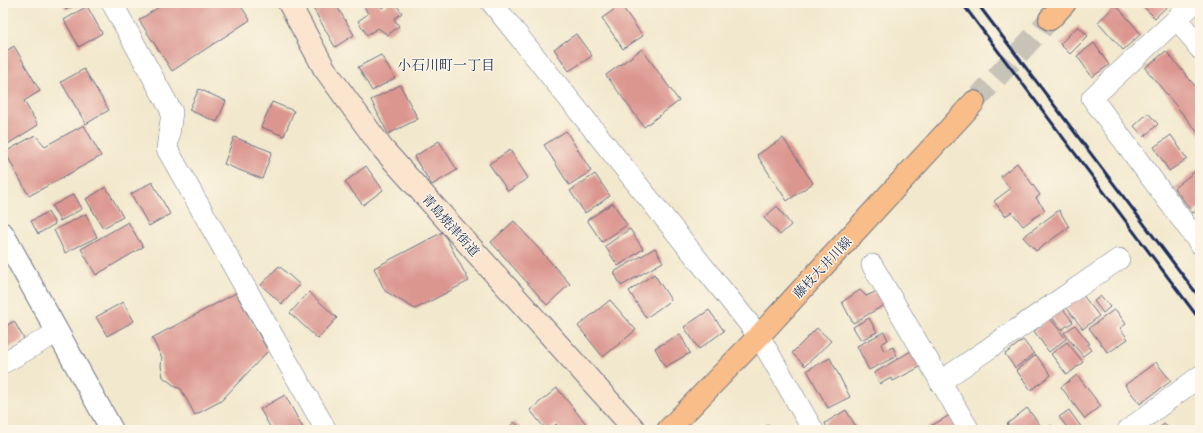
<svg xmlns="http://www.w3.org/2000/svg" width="1203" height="433" font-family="'Libre Bodoni','Noto Serif JP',serif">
	<rect width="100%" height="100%" fill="#fcf5e5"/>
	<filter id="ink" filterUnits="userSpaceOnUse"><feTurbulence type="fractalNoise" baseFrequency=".025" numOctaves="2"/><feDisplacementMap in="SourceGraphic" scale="8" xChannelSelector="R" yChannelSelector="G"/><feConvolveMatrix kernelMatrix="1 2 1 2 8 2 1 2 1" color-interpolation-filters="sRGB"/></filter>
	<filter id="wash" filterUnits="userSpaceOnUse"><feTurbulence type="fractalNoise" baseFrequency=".012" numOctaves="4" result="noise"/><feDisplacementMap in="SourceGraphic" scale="16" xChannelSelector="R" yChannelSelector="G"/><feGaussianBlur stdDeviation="0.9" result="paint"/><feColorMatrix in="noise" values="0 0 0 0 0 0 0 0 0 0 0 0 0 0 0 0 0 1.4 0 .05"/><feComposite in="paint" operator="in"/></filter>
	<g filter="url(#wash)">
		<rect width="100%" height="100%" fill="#f2e8cd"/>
		<g id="blocks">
			<path fill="#db9690" d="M62,3H79L66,10Z
				M165,3H239L250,20L172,71L139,20Z
				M321,3H335L354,35L335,47L313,8Z
				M368,3H378L382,8L389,3H395L402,13L394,19L399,26L388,35L378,28L367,35L358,21L368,14L364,6Z
				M1140,3H1171L1155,18Z
				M621,5L643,36L623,49L602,18Z
				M1116,5L1141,34L1123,50L1098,22Z
				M87,6L102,33L79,47L64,20Z
				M1078,26L1088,36L1070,54L1060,44Z
				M576,34L592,56L569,71L554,49Z
				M1094,43L1109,65L1092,77L1077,56Z
				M14,46L40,91L24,101L38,125L3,147V53Z
				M642,49L679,101L644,127L606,75Z
				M1166,51L1200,92V135L1145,68Z
				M381,55L395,78L372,91L358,67Z
				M84,69L109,110L86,124L61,82Z
				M400,85L418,119L388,134L371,100Z
				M199,89L226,101L217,122L189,110Z
				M272,102L294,111L284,136L261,127Z
				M1148,113L1158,124L1144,137L1134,126Z
				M84,125L101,156L29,196L5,152L35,135L45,146Z
				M566,131L591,171L569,185L544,145Z
				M1171,135L1187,159L1169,171L1154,147Z
				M234,137L272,152L262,179L224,164Z
				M783,138L813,183L787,201L757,155Z
				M439,141L457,170L432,185L414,157Z
				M510,150L528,178L508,191L489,164Z
				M1017,163L1040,195L1036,198L1045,210L1023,226L1012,212L1005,216L994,201L1010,189L1001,176Z
				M366,166L383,190L363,205L345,182Z
				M1198,169L1200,172V208L1193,213L1174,188Z
				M595,174L610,196L585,213L570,191Z
				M152,182L170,214L149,226L131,194Z
				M106,187L123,217L103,228L86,199Z
				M74,194L82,209L60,221L52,206Z
				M613,203L627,225L602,242L587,220Z
				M777,206L791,225L780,235L764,218Z
				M1059,210L1069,227L1036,251L1023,237Z
				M48,212L55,224L38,234L31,221Z
				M86,214L97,237L65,253L54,230Z
				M514,221L570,284L547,305L491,242Z
				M128,222L143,247L96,275L81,249Z
				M630,229L643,249L618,266L605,246Z
				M443,232L469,281L415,309L385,291L374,268Z
				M655,248L663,262L621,286L614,272Z
				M279,266L300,285L282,304L261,285Z
				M654,274L671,300L646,318L629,291Z
				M860,290L866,296L880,290L888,303L853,323L842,302Z
				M309,292L337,318L318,339L290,313Z
				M236,293L268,351L221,401L195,415L181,389L176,387L163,377L161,366L162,358L152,338Z
				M1082,294L1099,316L1083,329L1066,307Z
				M1101,296L1110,307L1103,313L1094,301Z
				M610,300L636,330L603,357L578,326Z
				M123,302L134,321L107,336L96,317Z
				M1063,309L1073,322L1061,330L1052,317Z
				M1115,309L1126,324L1120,328L1128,339L1108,353L1089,328Z
				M709,310L724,331L699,349L684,327Z
				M869,318L877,332L861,340L853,327Z
				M1050,318L1066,339L1049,352L1034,331Z
				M3,320L6,326L14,321L24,339L3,351Z
				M1075,325L1090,344L1087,345L1091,350L1083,356L1064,333Z
				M817,328L831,341L805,366L792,353Z
				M884,332L888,340L881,344L884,351L893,347L897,356L869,370L857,346Z
				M680,334L690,353L665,367L655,348Z
				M1023,340L1034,354L1015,368L1005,354Z
				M1067,342L1083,362L1067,375L1051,354Z
				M911,351L920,367L893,381L891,378L880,384L874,373Z
				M1036,355L1051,375L1031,390L1016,370Z
				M830,358L850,397L828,408L807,370Z
				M1156,362L1171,381L1140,404L1125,385Z
				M1077,375L1101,406L1085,419L1061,387Z
				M557,388L591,430H561L556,424L549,430H546L530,410Z
				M285,395L304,430H272L260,409Z
				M1027,408L1040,425L1034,430H1011L1007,424Z
				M846,410L858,430H828L825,423Z
				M1069,410L1082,428L1079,430H1069L1059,417Z
				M950,415L955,426L950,430H924Z
				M514,422L523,430H507Z
				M1164,424L1171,430H1157Z
				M768,425L771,430H759Z
				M1051,425L1055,430H1044Z"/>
		</g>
	</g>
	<g filter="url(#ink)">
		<use href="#blocks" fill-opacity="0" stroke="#667085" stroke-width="1"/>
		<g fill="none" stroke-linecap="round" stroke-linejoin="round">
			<path stroke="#c7c3b7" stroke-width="22" stroke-dasharray="22 11" stroke-linecap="butt" d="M974,102L1050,19"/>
			<g stroke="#667085" stroke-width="22">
				<path id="minor" d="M112,3L172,112L167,149L326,430
					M492,3L759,336L813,430
					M1194,3L1092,98L1200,244
					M1177,18L1200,49
					M872,265L969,430
					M3,363L58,332
					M940,382L1119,259
					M1128,430L1200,376"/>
			</g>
			<g stroke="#667085" stroke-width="24">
				<path id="tertiary" d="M3,234L112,430"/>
			</g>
			<g stroke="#667085" stroke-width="24">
				<path id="secondary" d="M289,3L324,68L382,148L635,430"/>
			</g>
			<g stroke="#667085" stroke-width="24">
				<path id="primary" d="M1050,19L1065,3
					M668,430L759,336L974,102"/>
			</g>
			<use href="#minor" stroke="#fff" stroke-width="21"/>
			<use href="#tertiary" stroke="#fff" stroke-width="22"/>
			<use href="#secondary" stroke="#fce5cf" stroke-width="22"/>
			<use href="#primary" stroke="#f8bd88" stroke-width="22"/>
			<path stroke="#1b2f5e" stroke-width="3" d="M962,3L1200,320
				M977,3L1200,298"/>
		</g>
	</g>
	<g text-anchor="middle" stroke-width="3" stroke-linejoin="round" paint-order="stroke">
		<g font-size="13" fill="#1b2f5e" stroke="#fcf5e5">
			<text transform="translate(451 225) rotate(48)" y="5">青島焼津街道</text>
			<text transform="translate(822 267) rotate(-47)" y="5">藤枝大井川線</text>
		</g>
		<g font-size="14" fill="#1b2f5e" stroke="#fcf5e5">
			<text x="446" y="70">小石川町一丁目</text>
		</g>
	</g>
	<rect width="1203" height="433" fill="none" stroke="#fcf5e5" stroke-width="16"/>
</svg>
